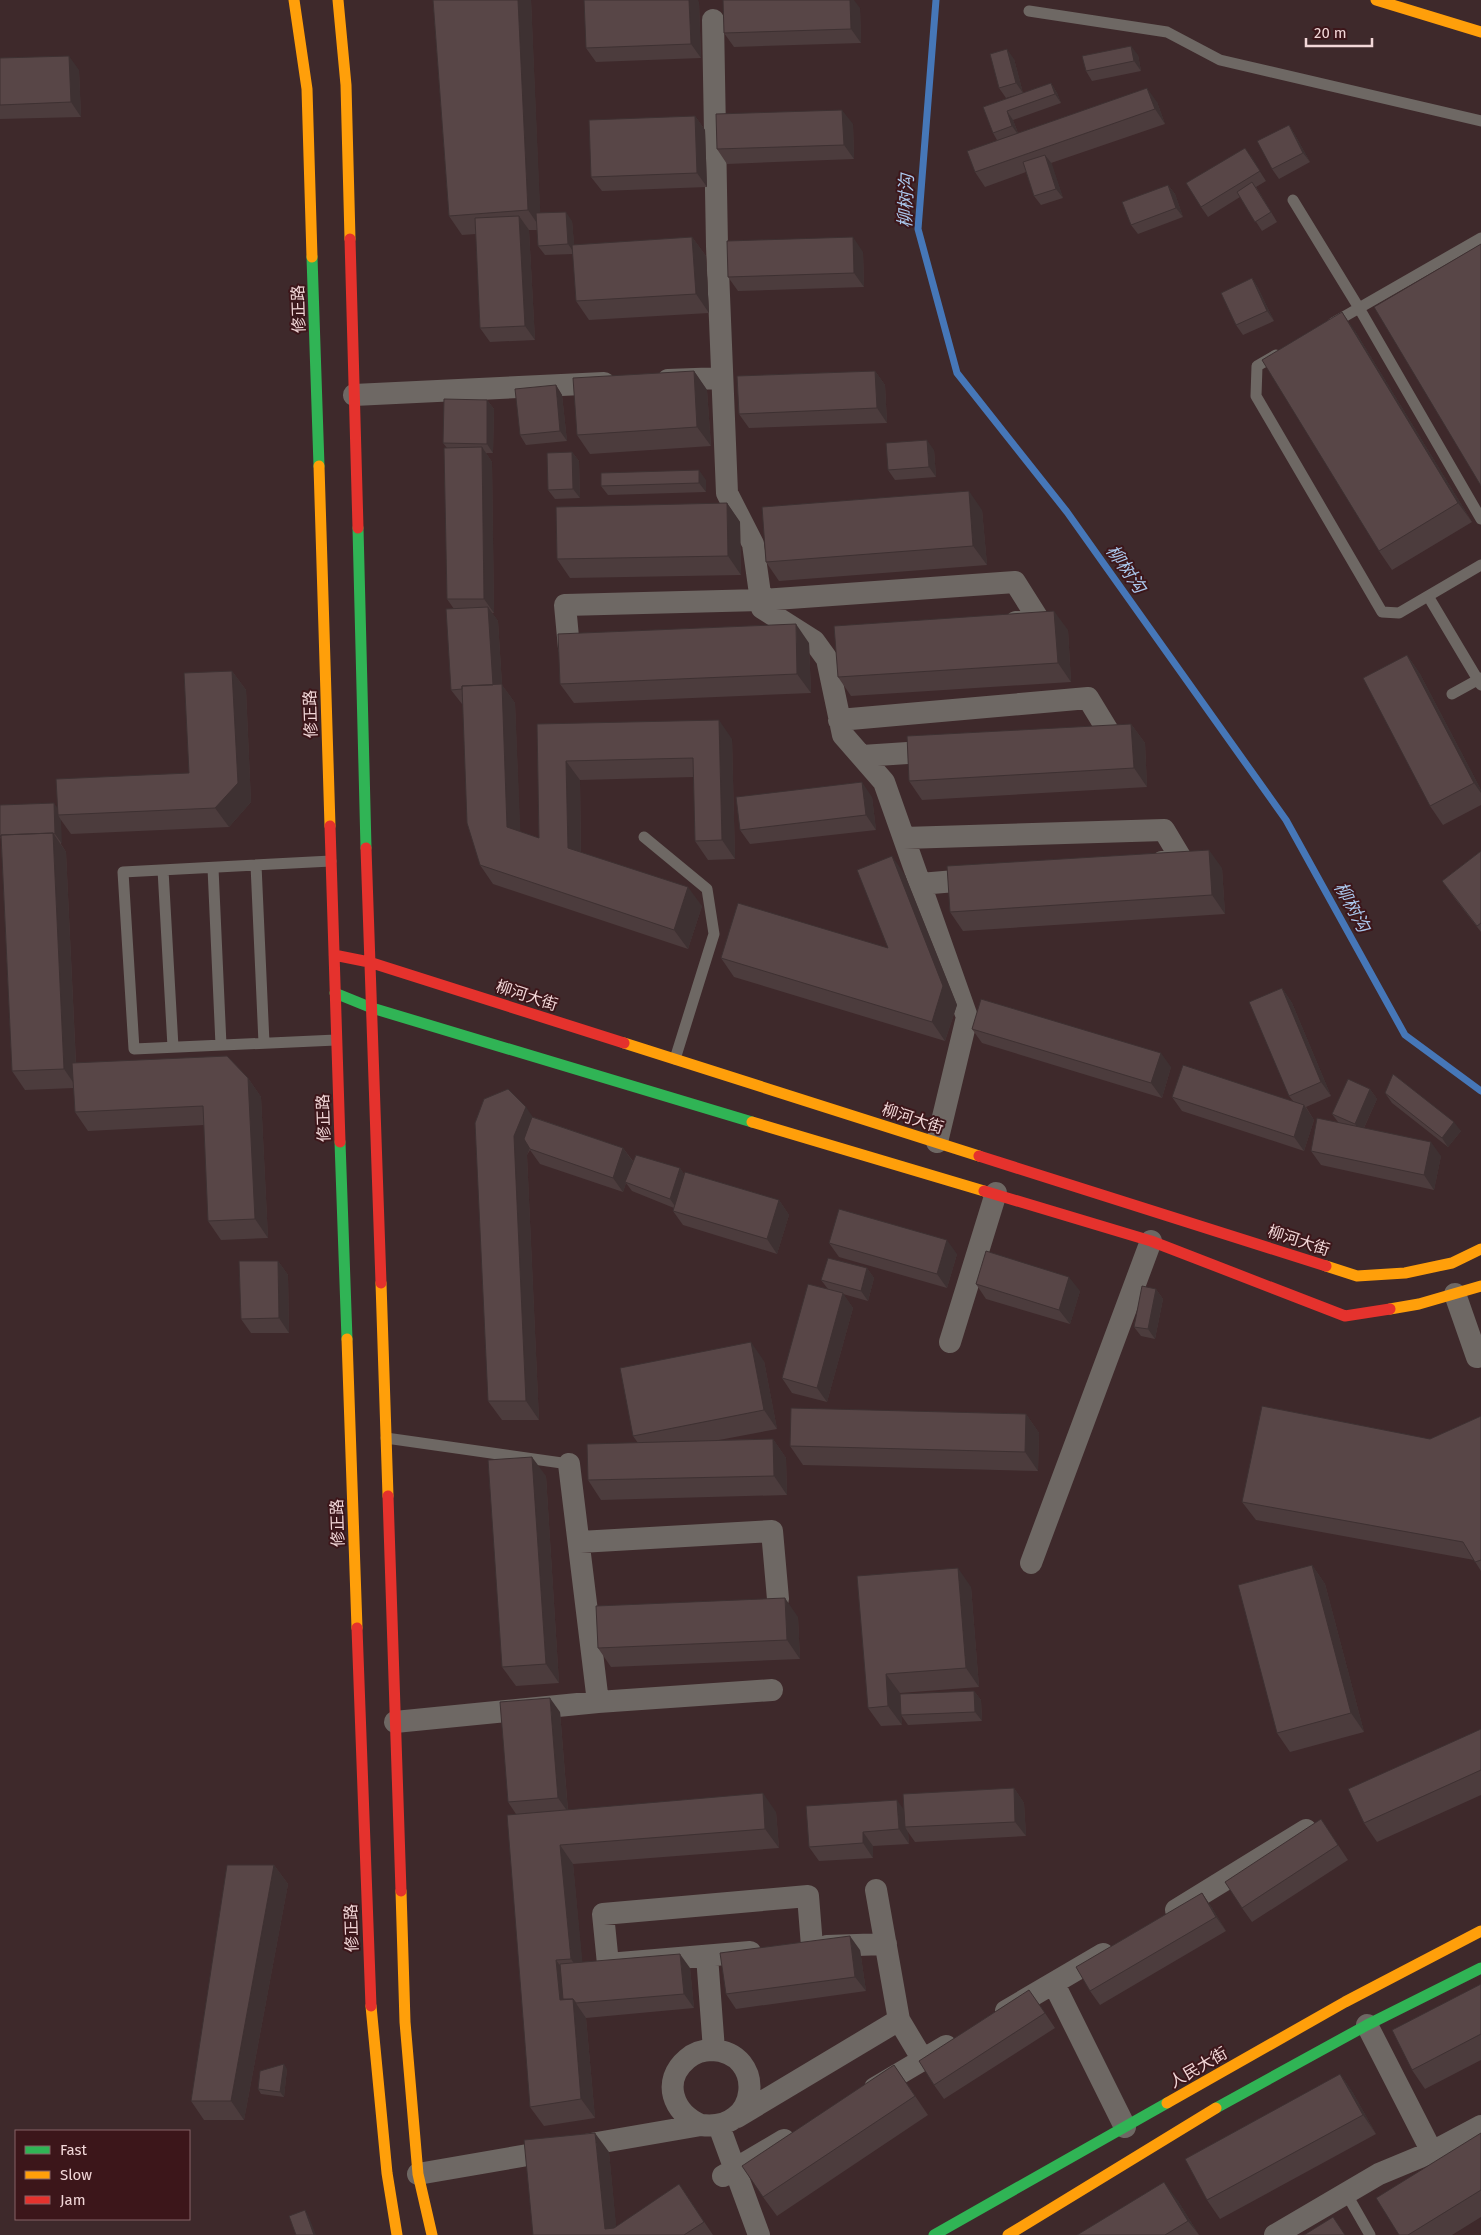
<svg xmlns="http://www.w3.org/2000/svg" width="1481" height="2235" font-family="'Fira Sans','Noto Sans SC',sans-serif">
	<rect width="100%" height="100%" fill="#3e292b"/>
	<g fill="none" stroke-linecap="round" stroke-linejoin="round">
		<path stroke="#4677b8" stroke-width="7" d="M936,0L918,229L957,373L1067,512L1286,820L1405,1035L1481,1091"/>
		<path stroke="#6e6864" stroke-width="11" d="M1029,11L1167,32L1220,60L1481,121
			M1293,200L1359,308L1481,519
			M1333,323L1481,238
			M1276,355L1257,366L1256,396L1382,612L1399,613L1481,565
			M1428,596L1481,685
			M1452,694L1481,678
			M644,837L707,889L714,934L675,1059
			M331,861L123,872L134,1049L336,1040
			M256,865L264,1043
			M213,868L221,1045
			M163,870L173,1047
			M386,1438L569,1464
			M1346,2193L1370,2235"/>
		<path stroke="#6e6864" stroke-width="22" d="M713,20L717,246L727,493L753,544L762,608L814,641L827,659L843,735L884,782L967,1017L937,1142
			M668,380L722,378
			M354,395L604,383
			M584,647L569,648L565,605L761,600L1015,582L1039,620L1016,622
			M839,720L1088,698L1113,739L1100,740
			M862,756L938,751
			M904,838L1164,830L1182,860L1162,862
			M920,884L979,879
			M1455,1294L1477,1357
			M950,1342L996,1193
			M569,1464L598,1702L772,1690
			M580,1542L772,1531L778,1599
			M1031,1563L1151,1241
			M395,1722L598,1702
			M876,1890L899,2020L923,2060
			M1176,1910L1306,1830
			M827,1946L886,1944
			M750,1952L608,1964L603,1914L808,1896L812,1946
			M707,1956L714,2050
			M1054,1984L1125,2127
			M1006,2011L1103,1954
			M1367,2025L1432,2152
			M875,2088L946,2046
			M737,2117L899,2020
			M719,2126L759,2235
			M418,2174L701,2125C761,2133 766,2052 712,2050C703,2050 694,2053 687,2059C661,2081 673,2113 701,2125
			M723,2176L784,2140
			M1275,2235L1379,2174L1432,2152L1481,2126"/>
		<path stroke="#30b455" stroke-width="11" d="M312,257L319,466
			M358,528L366,848
			M335,993L372,1008L752,1122
			M340,1142L347,1339
			M1216,2108L1367,2025L1481,1968
			M934,2235L1167,2103"/>
		<path stroke="#ff9f0a" stroke-width="11" d="M294,0L307,89L312,257
			M338,0L346,85L350,239
			M1376,0L1481,32
			M319,466L330,826
			M624,1043L979,1156
			M752,1122L984,1191
			M1326,1266L1357,1276L1405,1273L1452,1263L1481,1249
			M381,1283L388,1496
			M1390,1309L1419,1304L1481,1286
			M347,1339L357,1628
			M401,1891L405,2022L418,2174L432,2235
			M371,2006L387,2173L397,2235
			M1167,2103L1345,2002L1481,1931
			M1008,2235L1216,2108"/>
		<path stroke="#e5322d" stroke-width="11" d="M350,239L358,528
			M330,826L340,1142
			M366,848L381,1283
			M334,955L369,962L624,1043
			M979,1156L1326,1266
			M984,1191L1151,1241L1345,1316L1390,1309
			M388,1496L401,1891
			M357,1628L371,2006"/>
	</g>
	<path fill="#4c3c3d" d="M433,0H531L540,213L572,221L574,245L692,237L706,256L709,313L589,320L576,301L573,254L545,255L538,246L537,230H529L535,340L490,342L480,328L476,234L462,235L449,216Z
		M699,2L701,58L596,62L586,48Z
		M860,8L861,43L734,47L724,33Z
		M1138,55L1141,71L1092,81L1086,71Z
		M0,58L79,70L81,117L0,119Z
		M1014,59L1023,93L1051,83L1057,93L1061,103L1013,120L1018,133L1157,102L1165,124L1051,163L1063,198L1041,205L1034,196L1026,172L985,187L975,172L997,140L993,133L983,107L1019,94L1006,98L999,88Z
		M695,116L705,130L707,187L602,191L591,177Z
		M853,124L854,159L727,164L717,149Z
		M1289,125L1295,135L1310,162L1279,179L1272,169Z
		M1245,148L1266,181L1256,187L1277,222L1262,231L1240,197L1208,217L1201,207Z
		M1168,185L1175,194L1183,217L1138,234L1131,225Z
		M863,252L864,287L738,291L728,277Z
		M1252,278L1258,288L1274,321L1243,335L1236,325Z
		M1355,331L1472,522L1392,570L1379,551Z
		M694,371L707,390L711,446L590,454L577,435Z
		M875,371L885,385L887,423L749,428L739,414Z
		M556,385L562,395L567,441L526,445L520,435Z
		M487,400L494,409L493,453H486L492,462L494,613H492L498,621L502,685L515,703L520,832L539,838L537,724L732,739L735,859L708,860L695,841L694,777L580,780L581,852L702,906L688,949L493,884L480,865L463,704H462L451,690L454,609L447,599V448L443,443Z
		M934,450L936,477L895,480L888,470Z
		M572,452L579,461L580,498L555,499L548,490Z
		M706,480V492L608,495L601,486Z
		M727,503L740,522L741,575L570,578L557,559Z
		M982,510L987,565L779,581L766,562Z
		M1068,630L1071,682L851,696L838,677Z
		M809,643L811,693L574,703L560,684Z
		M1407,655L1420,674L1481,790V805L1443,825L1430,806Z
		M232,671L246,690L251,802L229,827L71,834L61,820V844L66,852L76,1063L248,1078L261,1097L268,1238L221,1240L208,1221L204,1125L88,1131L75,1112L74,1088L25,1090L12,1071L1,839L0,837L58,808L189,773Z
		M1131,724L1145,743L1147,787L922,800L909,781Z
		M872,797L876,830L750,844L740,830Z
		M1481,851V932L1456,900L1442,881Z
		M1222,868L1225,914L963,931L950,912Z
		M905,875L957,1005L945,1041L734,977L721,958L888,948Z
		M1282,988L1292,1003L1331,1096L1306,1107L1314,1120L1304,1151L1182,1111L1172,1097L1293,1101L1289,1096Z
		M972,1029L1171,1067L1162,1098L982,1043Z
		M1370,1089L1377,1099L1364,1128L1441,1156L1434,1190L1321,1165L1311,1151L1338,1122L1332,1114Z
		M1385,1093L1461,1131L1448,1147L1392,1103Z
		M533,1117L623,1148L633,1161L680,1168L684,1174L779,1200L789,1215L777,1254L683,1225L673,1211L674,1208L632,1191L626,1183L623,1192L540,1164L530,1150L527,1155L539,1420H502L488,1401Z
		M829,1243L957,1254L947,1288L839,1257Z
		M278,1261L288,1275L289,1333H251L241,1319Z
		M867,1268L874,1278L868,1301L843,1294L853,1308L827,1402L792,1393L782,1378L828,1289L821,1280Z
		M976,1284L1080,1291L1070,1324L986,1299Z
		M1156,1289L1163,1299L1155,1339L1141,1336L1134,1327Z
		M764,1361L777,1429L719,1440L773,1439L786,1458L787,1495L601,1500L588,1480L638,1443L633,1436Z
		M1026,1414L1039,1433L1038,1471L803,1465L790,1446Z
		M1481,1416V1571L1474,1560L1256,1520L1242,1502L1430,1439Z
		M546,1476L559,1683L516,1686L502,1667Z
		M1312,1565L1325,1584L1364,1732L1290,1752L1277,1733Z
		M857,1576L971,1587L979,1687L900,1693L901,1713L974,1691L981,1700L982,1721L908,1725L901,1715L902,1725L881,1726L868,1708Z
		M798,1617L800,1659L611,1667L598,1648Z
		M560,1712L568,1810L776,1812L779,1848L573,1864L582,1962L690,1968L694,2008L586,2018L595,2118L544,2126L530,2107L516,1814L508,1802Z
		M1481,1729V1795L1377,1842L1364,1823Z
		M1014,1788L1024,1803L1026,1836L915,1842L908,1832L909,1844L873,1846V1858L819,1861L809,1847L904,1810Z
		M1321,1819L1348,1860L1252,1922L1242,1908Z
		M274,1865L288,1884L244,2120H204L191,2101Z
		M1202,1893L1212,1908L1226,1931L1100,2005L1090,1991Z
		M860,1950L866,1991L736,2009L726,1994Z
		M1481,1984V2060L1425,2089L1412,2070Z
		M1039,2004L1055,2028L944,2099L934,2085Z
		M894,2065L928,2115L777,2216L763,2197Z
		M287,2069L284,2097L261,2094L258,2089Z
		M1340,2074L1353,2093L1376,2134L1220,2219L1207,2200Z
		M1481,2133V2217L1452,2235H1399Z
		M609,2152L616,2227L679,2184L713,2235H533Z
		M1178,2201L1199,2235H1077Z"/>
	<path fill="#3e3132" d="M518,0H531L541,229L528,210Z
		M689,0H698L699,2L701,58L691,44Z
		M850,0H854L860,8L861,43L851,29Z
		M1131,46L1138,55L1141,71L1134,61Z
		M1007,49L1014,59L1023,93L1016,83Z
		M69,56L79,70L81,117L71,102Z
		M1051,83L1057,93L1061,103L1055,94Z
		M1147,88L1157,102L1165,124L1155,109Z
		M842,110L853,124L854,159L844,145Z
		M1007,111L1013,120L1019,136L1012,126Z
		M695,116L705,130L707,187L697,173Z
		M1289,125L1295,135L1310,162L1303,153Z
		M1245,148L1252,157L1266,181L1260,171Z
		M1045,155L1052,164L1063,198L1056,189Z
		M1168,185L1175,194L1183,217L1176,208Z
		M566,212L572,221L575,254L568,244Z
		M519,216L529,230L535,340L525,326Z
		M692,237L706,256L709,313L696,294Z
		M853,237L863,252L864,287L854,273Z
		M1252,278L1258,288L1274,321L1267,311Z
		M1342,312L1355,331L1472,522L1458,503Z
		M694,371L707,390L711,446L697,427Z
		M875,371L885,385L887,423L877,408Z
		M556,385L562,395L567,441L560,431Z
		M487,400L494,409L493,453L487,444Z
		M927,440L934,450L936,477L929,467Z
		M482,447L492,462L494,613L484,599Z
		M572,452L579,461L580,498L573,489Z
		M699,470L706,480V492L699,483Z
		M969,491L982,510L987,565L973,546Z
		M727,503L740,522L741,575L728,556Z
		M488,607L498,621L502,685L515,703L521,846L507,827L493,687Z
		M1054,611L1068,630L1071,682L1058,663Z
		M796,624L809,643L811,693L797,674Z
		M1407,655L1420,674L1481,790V793L1474,783Z
		M232,671L246,690L251,802L229,827L215,808Z
		M719,720L732,739L735,859L722,840Z
		M1131,724L1145,743L1147,787L1134,768Z
		M566,761L580,780L581,867L568,848Z
		M862,782L872,797L876,830L866,815Z
		M54,803L61,813L58,815L61,820L62,844L55,834Z
		M53,833L66,852L77,1088L64,1069Z
		M1209,850L1222,868L1225,914L1212,895Z
		M892,856L905,875L957,1005L945,1041L932,1022Z
		M688,887L702,906L688,949L674,930Z
		M1282,988L1292,1003L1331,1096L1321,1082Z
		M1161,1053L1171,1067L1162,1098L1151,1083Z
		M248,1078L261,1097L268,1238L255,1219Z
		M1370,1089L1377,1099L1361,1134L1355,1124Z
		M1304,1105L1314,1120L1304,1151L1294,1137Z
		M526,1107L539,1126L527,1155L539,1420L526,1401L514,1136Z
		M1454,1122L1461,1131L1448,1147L1442,1138Z
		M1431,1142L1441,1156L1434,1190L1424,1175Z
		M623,1148L633,1162L625,1182L626,1183L623,1192L613,1178Z
		M680,1168L686,1177L677,1209L670,1199Z
		M779,1200L789,1215L777,1254L767,1239Z
		M947,1240L957,1254L947,1288L937,1274Z
		M278,1261L288,1275L289,1333L279,1318Z
		M867,1268L874,1278L868,1301L861,1291Z
		M1069,1277L1080,1291L1070,1324L1059,1310Z
		M1156,1289L1163,1299L1155,1339L1148,1329Z
		M843,1293L853,1308L827,1402L817,1388Z
		M751,1342L764,1361L777,1429L764,1410Z
		M1026,1414L1039,1433L1038,1471L1025,1452Z
		M773,1439L786,1458L787,1495L774,1476Z
		M532,1457L546,1476L559,1683L546,1664Z
		M1312,1565L1325,1584L1364,1732L1351,1713Z
		M958,1568L971,1587L979,1687L966,1668Z
		M785,1598L798,1617L800,1659L787,1640Z
		M886,1674L900,1693L902,1725L888,1706Z
		M974,1691L981,1700L982,1721L975,1712Z
		M550,1698L560,1712L568,1812L558,1798Z
		M1014,1788L1024,1803L1026,1836L1015,1822Z
		M763,1793L776,1812L779,1848L765,1829Z
		M897,1800L907,1814L905,1827L908,1832L909,1844L899,1829Z
		M863,1832L873,1846V1858L863,1843Z
		M560,1845L573,1864L584,1978L571,1959Z
		M274,1865L288,1884L244,2120L231,2101Z
		M1202,1893L1212,1908L1226,1931L1216,1917Z
		M850,1936L860,1950L866,1991L855,1977Z
		M680,1954L690,1968L694,2008L684,1994Z
		M556,1960L570,1979L572,2003L560,2000Z
		M573,1999L586,2018L595,2118L581,2099Z
		M284,2064L287,2069L284,2097L280,2092Z
		M1340,2074L1353,2093L1376,2134L1363,2115Z
		M595,2133L609,2152L617,2235L605,2229Z
		M1164,2182L1178,2201L1199,2235L1188,2221Z
		M305,2210L308,2215L316,2235H314Z"/>
	<path fill="#584647" stroke="#3e3132" d="M433,0H518L528,210L449,216Z
		M584,0H689L691,44L586,48Z
		M723,0H850L851,29L724,33Z
		M1131,46L1134,61L1086,71L1082,56Z
		M1007,49L1016,83L999,88L990,54Z
		M69,56L71,102L0,105V58Z
		M1051,83L1055,94L1007,111L1012,126L993,133L983,107Z
		M1147,88L1155,109L975,172L967,151Z
		M842,110L844,145L717,149L716,114Z
		M695,116L697,173L591,177L589,120Z
		M1289,125L1303,153L1272,169L1257,141Z
		M1245,148L1260,171L1201,207L1186,183Z
		M1045,155L1056,189L1034,196L1023,162Z
		M1252,182L1271,212L1255,222L1237,192Z
		M1168,185L1176,208L1131,225L1122,202Z
		M566,212L568,244L538,246L536,213Z
		M519,216L525,326L480,328L475,218Z
		M692,237L696,294L576,301L572,245Z
		M853,237L854,273L728,277L727,241Z
		M1481,244V486L1374,307Z
		M1252,278L1267,311L1236,325L1221,293Z
		M1342,312L1458,503L1379,551L1262,360Z
		M694,371L697,427L577,435L573,378Z
		M875,371L877,408L739,414L737,376Z
		M556,385L560,431L520,435L515,389Z
		M444,399L487,400V444L443,443Z
		M927,440L929,467L888,470L886,443Z
		M482,447L484,599H447L444,448Z
		M572,452L573,489L548,490L547,453Z
		M699,470V483L601,486V473Z
		M969,491L973,546L766,562L762,507Z
		M727,503L728,556L557,559L556,507Z
		M488,607L493,685L462,686V689L451,690L446,609Z
		M1054,611L1058,663L838,677L834,626Z
		M796,624L797,674L560,684L558,634Z
		M1407,655L1474,783L1430,806L1363,678Z
		M232,671L238,783L215,808L58,815L56,779L189,773L184,673Z
		M502,684L507,827L539,838L537,724L719,720L722,840L695,841L693,758L566,761L568,848L688,887L674,930L480,865L467,823L462,686Z
		M1131,724L1134,768L909,781L907,736Z
		M862,782L866,815L740,830L736,797Z
		M54,803L55,834L53,833L1,835V836H0V805Z
		M53,833L64,1069L12,1071L1,835Z
		M1209,850L1212,895L950,912L947,866Z
		M1481,851V923L1477,926L1442,881Z
		M892,856L943,986L932,1022L721,958L738,903L888,948L857,870Z
		M1282,988L1321,1082L1289,1096L1249,1002Z
		M981,999L1161,1053L1151,1083L972,1029Z
		M227,1056L248,1078L255,1219L208,1221L203,1106L75,1112L72,1063Z
		M1183,1065L1304,1105L1294,1137L1172,1097Z
		M1393,1074L1454,1122L1442,1138L1385,1093Z
		M1348,1079L1370,1089L1355,1124L1332,1114Z
		M508,1089L526,1107L514,1136L526,1401H488L475,1123L484,1099Z
		M532,1117L623,1148L613,1178L530,1149L524,1139Z
		M1317,1118L1431,1142L1424,1175L1311,1151Z
		M636,1155L680,1168L670,1199L625,1182Z
		M685,1172L779,1200L767,1239L673,1211Z
		M839,1209L947,1240L937,1274L829,1243Z
		M986,1251L1069,1277L1059,1310L976,1284Z
		M828,1258L867,1268L861,1291L821,1280Z
		M239,1261H278L279,1318L241,1319Z
		M808,1284L843,1293L817,1388L782,1378Z
		M1142,1286L1156,1289L1148,1329L1134,1327Z
		M751,1342L764,1410L633,1436L620,1368Z
		M1262,1406L1430,1439L1481,1416V1560L1475,1562L1463,1542L1242,1502Z
		M791,1408L1026,1414L1025,1452L790,1446Z
		M773,1439L774,1476L588,1480L587,1444Z
		M532,1457L546,1664L502,1667L488,1460Z
		M1312,1565L1351,1713L1277,1733L1238,1585Z
		M958,1568L966,1668L886,1674L888,1706L868,1708L857,1576Z
		M785,1598L787,1640L598,1648L596,1606Z
		M974,1691L975,1712L901,1715L900,1694Z
		M550,1698L558,1798L508,1802L500,1702Z
		M1481,1729V1770L1364,1823L1348,1789Z
		M1014,1788L1015,1822L905,1827L903,1794Z
		M763,1793L765,1829L560,1845L571,1959L556,1960L560,2000L573,1999L581,2099L530,2107L507,1815Z
		M897,1800L899,1829L863,1832V1843L809,1847L806,1806Z
		M1321,1819L1338,1845L1242,1908L1225,1882Z
		M227,1865H274L231,2101H191Z
		M1202,1893L1216,1917L1090,1991L1076,1967Z
		M850,1936L855,1977L726,1994L720,1953Z
		M680,1954L684,1994L576,2003L573,1999H563L560,1964Z
		M1481,1984V2034L1412,2070L1392,2030Z
		M1029,1990L1045,2013L934,2085L919,2061Z
		M284,2064L280,2092L258,2089L260,2071Z
		M894,2065L915,2096L763,2197L742,2166Z
		M1340,2074L1363,2115L1207,2200L1185,2159Z
		M595,2133L605,2229L614,2228L679,2184L704,2222L684,2235H533L524,2140Z
		M1481,2133V2190L1408,2235H1399L1376,2198Z
		M1164,2182L1188,2221L1165,2235H1077Z
		M305,2210L314,2235H296L289,2216Z
		M1333,2217L1345,2235H1304Z"/>
	<g text-anchor="middle" stroke-width="4" stroke-linejoin="round" paint-order="stroke">
		<g font-size="16" fill="#f2d7d8" stroke="#3c161a">
			<text transform="translate(298 309) rotate(-92)" y="6">修正路</text>
			<text transform="translate(310 714) rotate(-92)" y="6">修正路</text>
			<text transform="translate(527 995) rotate(18)" y="6">柳河大街</text>
			<text transform="translate(323 1118) rotate(-92)" y="6">修正路</text>
			<text transform="translate(913 1118) rotate(18)" y="6">柳河大街</text>
			<text transform="translate(1299 1240) rotate(18)" y="6">柳河大街</text>
			<text transform="translate(337 1523) rotate(-92)" y="6">修正路</text>
			<text transform="translate(351 1928) rotate(-92)" y="6">修正路</text>
			<text transform="translate(1198 2067) rotate(-30)" y="6">人民大街</text>
		</g>
		<g font-size="18" font-style="italic" fill="#abc8ed" stroke="#3c161a">
			<text transform="translate(906 201) rotate(-88)" y="6">柳树沟</text>
			<text transform="translate(1126 569) rotate(55)" y="6">柳树沟</text>
			<text transform="translate(1352 907) rotate(61)" y="6">柳树沟</text>
		</g>
	</g>
	<rect x="15" y="2130" width="175" height="90" fill="#3c161a" stroke="#856366"/>
	<rect x="25" y="2146" width="25" height="8" fill="#30b455" stroke="#856366"/>
	<text x="60" y="2155" font-size="15" fill="#f2d7d8">Fast</text>
	<rect x="25" y="2171" width="25" height="8" fill="#ff9f0a" stroke="#856366"/>
	<text x="60" y="2180" font-size="15" fill="#f2d7d8">Slow</text>
	<rect x="25" y="2196" width="25" height="8" fill="#e5322d" stroke="#856366"/>
	<text x="60" y="2205" font-size="15" fill="#f2d7d8">Jam</text>
	<path d="M1306 38v8h66v-8" fill="none" stroke="#f2d7d8" stroke-width="2.5"/>
	<text x="1314" y="38" font-size="15" fill="#f2d7d8" stroke="#3c161a" stroke-width="4" paint-order="stroke">20 m</text>
</svg>
